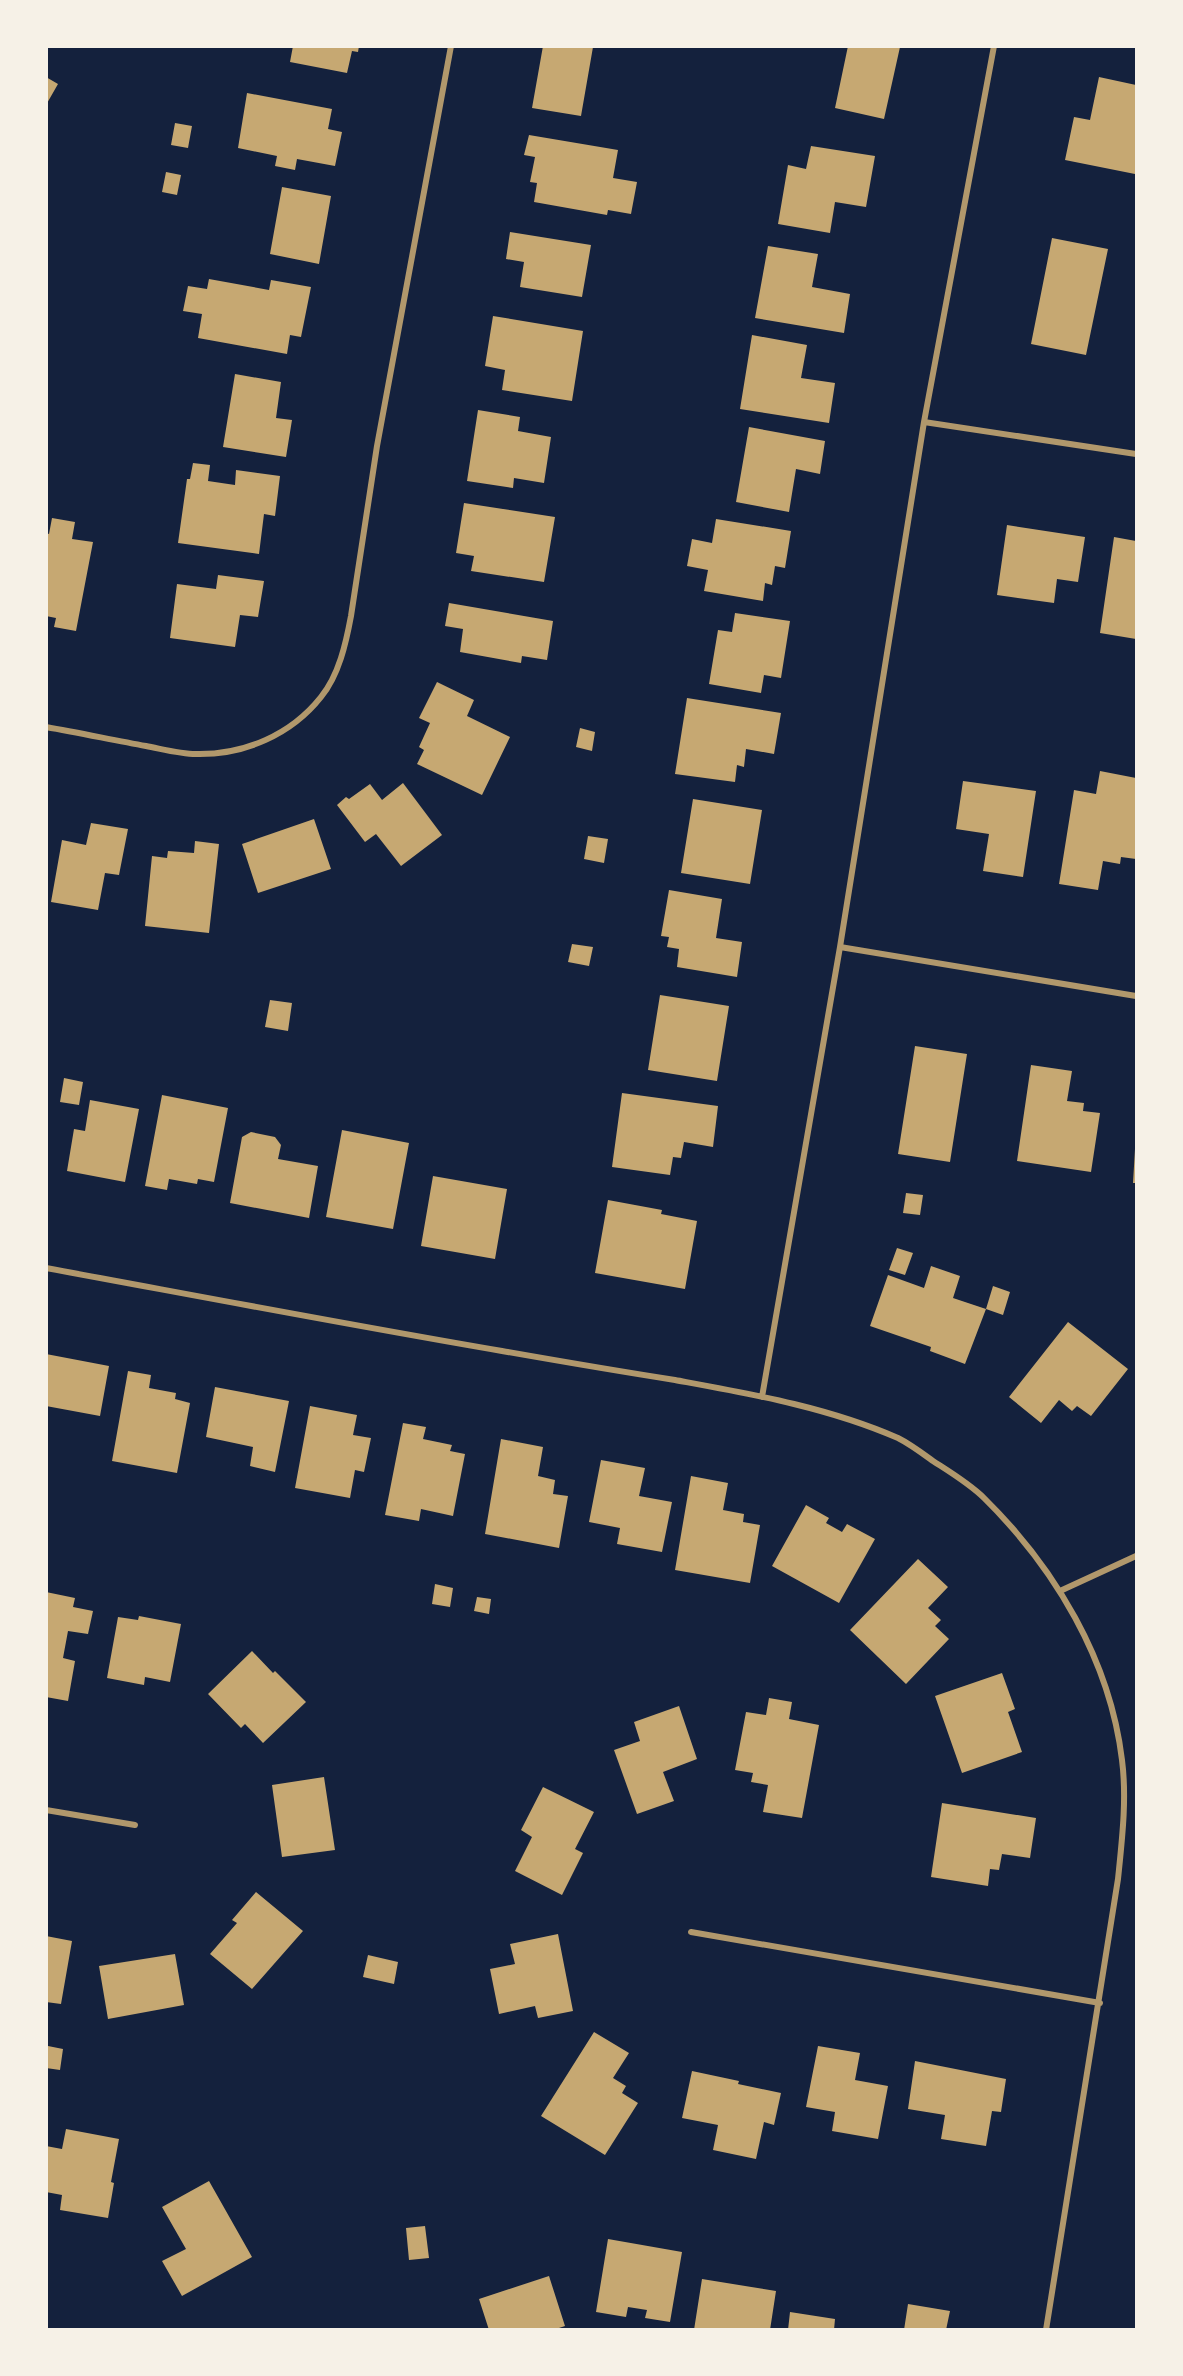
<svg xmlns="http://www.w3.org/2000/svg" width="1183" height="2376" font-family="Roboto,sans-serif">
	<rect width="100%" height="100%" fill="#14213d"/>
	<path fill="#c6a872" d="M293,46H359L358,52L352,51L347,73L290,62Z
		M543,46L593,47L581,116L532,108Z
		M848,46L900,47L884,119L835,108Z
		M46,77L58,84L46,105Z
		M1099,77L1136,85L1135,174L1065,160L1074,117L1090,120Z
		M247,93L332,109L328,129L342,132L335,166L297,159L295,170L275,166L277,156L238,148Z
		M175,123L192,126L188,148L171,145Z
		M529,135L618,150L613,178L637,182L631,214L608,210L607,215L534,202L537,183L530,182L535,157L524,155Z
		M811,146L875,156L866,207L835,202L830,233L778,224L788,165L806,169Z
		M166,172L181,175L177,195L162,192Z
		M282,187L331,196L319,264L270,254Z
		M510,232L591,245L582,297L520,287L524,262L506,259Z
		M1052,238L1108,249L1086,355L1031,344Z
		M768,246L818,254L812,287L850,294L844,333L755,318Z
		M209,279L269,290L271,280L311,287L301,337L290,335L287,354L198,338L202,314L183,311L188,286L207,289Z
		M493,316L583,331L572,401L502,390L505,370L485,366Z
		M752,335L807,345L801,378L835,383L829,423L740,409Z
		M235,374L281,382L276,418L292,420L286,457L223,447Z
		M478,410L520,417L518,431L551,437L544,483L514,478L513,488L467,481Z
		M749,427L825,441L820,474L796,469L789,512L736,502Z
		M193,463L210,465L208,481L235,485L236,470L280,476L275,516L264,514L259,554L178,543L187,479H190Z
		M464,503L555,517L544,582L471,571L474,556L456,553Z
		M52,518L75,522L72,539L93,542L76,631L54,627L56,618L46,616V533L49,534Z
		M716,519L791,531L785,568L775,566L772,585L765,583L763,601L704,591L708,570L687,566L692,539L712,543Z
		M1007,525L1085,537L1078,582L1057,579L1054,603L997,595Z
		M1114,537L1136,541V639L1100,633Z
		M218,575L264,581L258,617L240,615L235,647L170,638L177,584L216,589Z
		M449,603L553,621L547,660L522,656L521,663L460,652L463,629L445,626Z
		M735,613L790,621L781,678L764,675L761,693L709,684L718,630L732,632Z
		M437,682L474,700L467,716L510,737L482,795L417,764L424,750L419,747L430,723L419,718Z
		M687,698L781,713L774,754L746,749L744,767L737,765L735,782L675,774Z
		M580,728L595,732L592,751L576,747Z
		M1100,771L1136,778V859L1121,857L1120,864L1103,861L1098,890L1059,884L1074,790L1096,794Z
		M963,781L1036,791L1023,877L983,871L989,834L956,829Z
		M403,783L442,835L401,866L376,834L365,842L337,805L346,797L349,799L370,784L382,800Z
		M693,799L762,810L750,884L681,873Z
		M314,819L331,869L258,893L242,844Z
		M91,823L128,829L119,875L105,873L98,910L51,902L62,840L86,845Z
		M588,836L608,839L604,863L584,859Z
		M195,841L219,844L209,933L145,926L152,856L167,858L168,851L194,853Z
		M669,890L722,899L716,938L742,942L737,977L677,967L679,949L667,947L669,937L661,936Z
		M572,944L593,947L589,966L568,962Z
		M660,995L729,1006L717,1081L648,1070Z
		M270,1000L292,1003L288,1031L265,1027Z
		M915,1046L967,1054L950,1162L898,1154Z
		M1031,1065L1072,1071L1067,1101L1084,1103L1083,1111L1100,1113L1091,1172L1017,1161Z
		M64,1078L83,1082L79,1105L60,1102Z
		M622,1093L718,1106L713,1147L684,1142L681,1158L673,1157L670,1175L612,1167Z
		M162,1095L228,1108L214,1182L198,1179L197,1184L169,1179L167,1190L145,1186Z
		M90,1100L139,1109L125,1182L67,1171L74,1129L85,1131Z
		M342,1130L409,1143L393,1229L326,1217Z
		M251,1132L275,1137L281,1145L278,1159L318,1166L309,1218L230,1203L242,1137Z
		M1135,1149H1136V1183H1133Z
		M433,1176L507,1189L495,1259L421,1246Z
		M906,1193L923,1195L920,1215L903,1213Z
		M608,1200L662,1210L661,1214L697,1221L685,1289L595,1273Z
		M897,1248L913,1253L905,1275L889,1270Z
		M931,1266L960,1276L953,1298L986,1309L965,1364L930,1351L931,1347L870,1326L888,1275L924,1288Z
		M993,1286L1010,1292L1003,1315L986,1309Z
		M1068,1322L1128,1369L1091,1416L1077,1406L1072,1411L1059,1400L1041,1423L1009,1397Z
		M46,1354L109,1366L100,1416L46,1406Z
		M128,1371L151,1375L149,1388L176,1393L175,1399L190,1403L177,1473L112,1461Z
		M215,1387L289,1401L275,1472L250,1466L253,1447L206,1437Z
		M310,1406L357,1415L353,1435L371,1438L364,1472L355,1470L350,1498L295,1488Z
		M403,1423L426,1427L423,1439L452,1445L450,1451L465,1454L453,1516L421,1509L419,1521L385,1515Z
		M501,1439L543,1447L538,1476L555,1480L553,1494L568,1496L559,1548L485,1534Z
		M601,1460L645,1468L639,1496L672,1502L662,1552L617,1544L620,1528L589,1522Z
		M691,1476L728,1483L723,1510L744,1514L743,1522L760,1525L750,1583L675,1570Z
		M806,1505L829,1518L826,1523L842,1532L847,1524L875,1539L839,1603L772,1566Z
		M918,1559L948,1587L928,1608L941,1620L935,1626L949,1639L906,1684L850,1630Z
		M435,1584L453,1588L450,1607L432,1604Z
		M46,1592L75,1598L73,1607L93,1611L88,1634L68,1631L63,1658L75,1661L68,1701L46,1697Z
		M477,1597L491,1599L489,1614L474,1611Z
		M139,1616L181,1624L170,1682L145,1677L144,1685L107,1678L118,1617L138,1620Z
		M252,1651L273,1673L275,1671L306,1702L263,1743L245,1724L241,1728L208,1694Z
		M1002,1673L1015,1709L1008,1712L1022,1752L962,1773L935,1696Z
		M769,1698L792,1702L789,1719L819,1725L802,1818L763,1812L768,1785L751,1782L753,1773L735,1770L746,1712L766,1715Z
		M679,1706L697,1759L663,1772L674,1801L637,1814L614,1750L640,1741L634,1722Z
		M324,1777L335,1850L282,1857L272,1785Z
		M543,1787L594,1812L575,1849L583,1853L562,1895L515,1871L532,1837L521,1830Z
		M942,1803L1036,1818L1030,1858L1002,1854L999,1870L990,1869L988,1886L931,1877Z
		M256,1892L303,1931L252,1989L210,1954L237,1923L232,1920Z
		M558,1934L573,2011L538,2018L535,2006L499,2014L490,1969L515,1964L510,1944Z
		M46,1936L72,1941L61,2004L46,2002Z
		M175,1954L184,2005L108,2019L99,1966Z
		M368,1955L398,1962L394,1984L363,1977Z
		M594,2032L629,2053L613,2078L626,2086L622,2093L638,2103L605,2155L541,2116Z
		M48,2046L63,2049L60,2070L46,2068Z
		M818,2046L860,2053L855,2080L888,2086L878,2139L832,2131L835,2112L806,2107Z
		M915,2061L1006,2079L1001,2112L992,2111L986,2146L941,2139L945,2115L908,2109Z
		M692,2071L739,2081L738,2084L781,2093L774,2125L764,2122L756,2159L713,2150L718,2125L682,2118Z
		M66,2129L119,2139L111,2182L114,2183L108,2218L60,2210L62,2195L46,2192V2146L62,2149Z
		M209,2181L252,2257L182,2296L162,2261L186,2249L162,2207Z
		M425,2226L429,2258L409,2260L406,2228Z
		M608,2239L682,2252L670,2322L645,2318L647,2310L628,2307L626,2317L596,2312Z
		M549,2276L565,2326L553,2330H489L479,2299Z
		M702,2279L776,2291L770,2330H694Z
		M908,2304L950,2311L946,2330H904Z
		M790,2312L835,2319L834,2330H788Z"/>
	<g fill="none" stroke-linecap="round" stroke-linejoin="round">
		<path stroke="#b1986c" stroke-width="6" d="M924,422L1136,454
			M46,727C80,733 113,740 146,746C162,749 180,754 196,754C244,755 291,735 321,697C339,675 346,643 351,616L377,446L451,46
			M840,947L1136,996
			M46,1268C198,1296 350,1325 502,1351C559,1361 617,1371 675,1380C751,1394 827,1407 898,1438C910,1444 922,1453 933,1461C950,1472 970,1484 984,1498C1055,1568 1110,1660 1122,1760C1127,1799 1122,1840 1118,1879L1046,2330
			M762,1397L840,947L924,422L994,46
			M1060,1591L1136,1556
			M46,1810L135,1825
			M691,1932L1100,2003"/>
	</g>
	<rect width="1183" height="2376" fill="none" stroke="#f6f1e7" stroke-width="96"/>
</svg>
